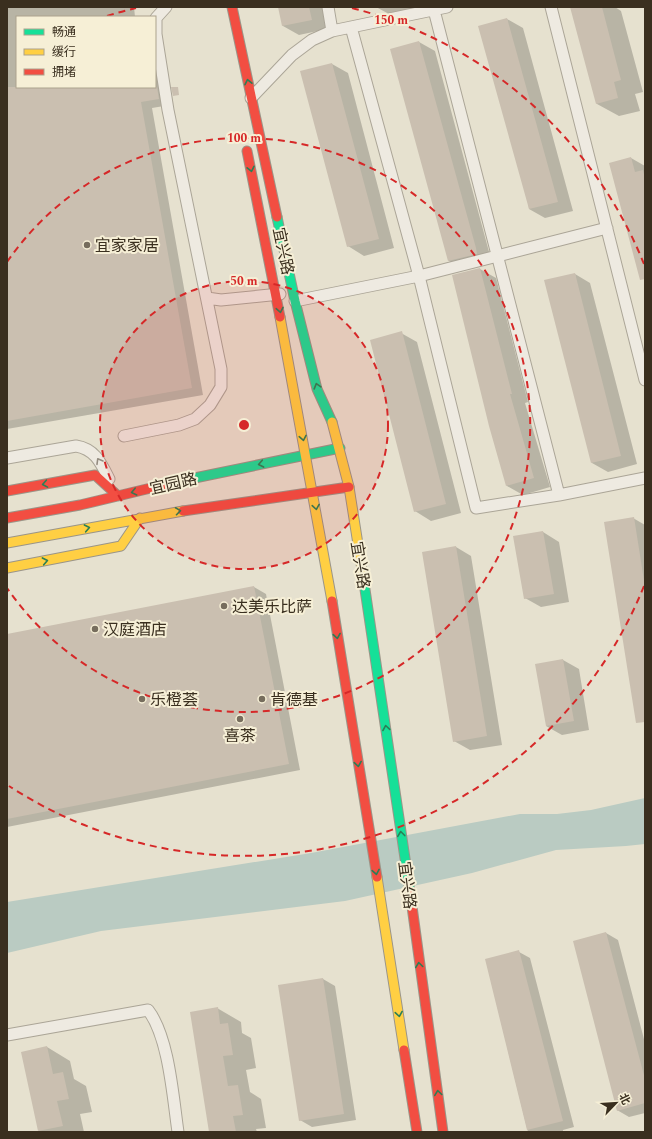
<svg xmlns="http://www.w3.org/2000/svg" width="652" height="1139" font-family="Spectral,'Noto Sans SC',serif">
	<rect width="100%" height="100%" fill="#e6e1cf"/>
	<path fill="#bacbc2" d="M645,798V844L626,846L556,850L472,873L345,901L101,931L7,953V902L311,853L520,814H557L591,810Z"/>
	<path fill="#0003" d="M7,7H134L135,17H17V87H155V54L164,106L152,108L203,395L7,429Z
		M279,7H323L327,29L299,35L283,26Z
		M376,7H416V8L389,14Z
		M571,7H615L621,11L643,92L635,94L640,111L619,116L597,104Z
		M507,19L523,28L573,211L545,218L529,209Z
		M419,42L435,51L492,263L465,270L449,261Z
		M332,64L348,73L394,248L364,256L348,246Z
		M631,158L645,166V279L640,276Z
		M480,269L496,278L528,402L525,403L550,487L523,495L507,486L453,276Z
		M575,274L590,283L637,464L608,472L592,463Z
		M401,333L417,342L461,513L431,521L415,511Z
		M633,518L645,525V715Z
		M543,532L559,542L569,602L541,607L525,598Z
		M456,547L471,556L502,745L470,750L454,741Z
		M254,587L266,594L300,770L7,827V635Z
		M563,660L579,669L589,730L562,735L546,726Z
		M606,933L618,940L645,1043V1113L629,1117L617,1110Z
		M519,952L530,958L574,1127L563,1130V1132H528L486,960Z
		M323,979L335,986L356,1120L312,1127L300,1120Z
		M217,1008L241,1022L242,1033L251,1038L256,1068L246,1070L250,1092L261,1099L266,1128L256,1129L257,1132H210Z
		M47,1047L70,1061L74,1079L86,1086L92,1112L80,1114L84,1132L39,1131Z"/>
	<path fill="#cabfb0" d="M278,7H309L312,20L282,26Z
		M570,7H602L621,80L614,82L618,98L596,104Z
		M507,18L558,202L529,209L478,26Z
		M419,41L476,248L477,254L448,261L390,49Z
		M332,63L379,239L347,247L300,71Z
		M7,87H157L159,99L141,102L192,388L7,421Z
		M171,87H178L179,95L173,96Z
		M631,157L635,172L643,170L645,179V279L640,280L609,163Z
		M480,268L512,394H510L534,478L506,486L489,426L452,275Z
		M575,273L621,456L591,463L544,280Z
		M402,331L446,504L414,512L370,340Z
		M634,517L645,587V722L636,723L604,522Z
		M543,531L554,594L524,599L513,536Z
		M456,546L487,736L453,742L422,552Z
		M254,586L289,764L7,819V634Z
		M563,659L574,721L546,726L535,664Z
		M606,932L645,1079V1103L617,1111L573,941Z
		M519,950L563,1121L527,1130L485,959Z
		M323,978L344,1114L299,1121L278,985Z
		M218,1007L220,1024L228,1023L233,1055L223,1056L228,1086L238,1085L243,1115L233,1116L236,1132H209L190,1012Z
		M47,1046L53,1074L63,1072L69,1099L57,1101L63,1126L38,1131L21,1052Z"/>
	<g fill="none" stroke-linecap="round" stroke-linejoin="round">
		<g stroke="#aba597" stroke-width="13">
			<path id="lane" d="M328,7L332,31
				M551,7L645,380
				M434,10L559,495
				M351,27L419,276L476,508L559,495L645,478
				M251,98L292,55L312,40L332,31L447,7
				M207,298L221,300L280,294
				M295,301L419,276L607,228
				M124,436L179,425L195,419L210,405L221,387V369L168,110L156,34V18L166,7
				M7,458L76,446C95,449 101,463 109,479
				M7,1035L148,1010C169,1037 173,1098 178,1132"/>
		</g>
		<g stroke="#9b9588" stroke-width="11">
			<path id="fast" d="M277,217L295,301L317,389L332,422
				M180,481L340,448
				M363,576L410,892"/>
		</g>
		<g stroke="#9b9588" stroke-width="11">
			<path id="slow" d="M280,317L332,601
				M332,422L349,487L363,576
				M7,543L183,511
				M7,568L121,546L140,518
				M377,877L404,1050"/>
		</g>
		<g stroke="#9b9588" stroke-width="11">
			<path id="jam" d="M232,7L277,217
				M247,151L280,317
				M7,491L95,475L118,496
				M183,511L349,487
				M7,518L80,505L180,481
				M332,601L377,877
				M410,892L443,1132
				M404,1050L417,1132"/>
		</g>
		<use href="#lane" stroke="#eeeae1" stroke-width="11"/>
		<use href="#fast" stroke="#16e098" stroke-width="9"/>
		<use href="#slow" stroke="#ffcf43" stroke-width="9"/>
		<use href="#jam" stroke="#f24e42" stroke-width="9"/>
	</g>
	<defs><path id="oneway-chevron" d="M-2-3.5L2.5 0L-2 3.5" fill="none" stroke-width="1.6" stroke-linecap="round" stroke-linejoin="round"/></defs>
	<g stroke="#2a7f55">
		<use href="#oneway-chevron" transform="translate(248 82) rotate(-102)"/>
		<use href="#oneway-chevron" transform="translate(251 169) rotate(78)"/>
		<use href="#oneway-chevron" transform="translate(280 310) rotate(79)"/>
		<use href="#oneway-chevron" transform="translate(317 386) rotate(-106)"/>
		<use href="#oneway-chevron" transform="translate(303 438) rotate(79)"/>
		<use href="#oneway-chevron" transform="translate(261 464) rotate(169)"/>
		<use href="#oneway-chevron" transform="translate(45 484) rotate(170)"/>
		<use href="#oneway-chevron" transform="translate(134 492) rotate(167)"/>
		<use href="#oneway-chevron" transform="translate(316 507) rotate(81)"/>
		<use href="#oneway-chevron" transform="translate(178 511) rotate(-8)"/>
		<use href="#oneway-chevron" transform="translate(87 528) rotate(-11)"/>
		<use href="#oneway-chevron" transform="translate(45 561) rotate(-11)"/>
		<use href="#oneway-chevron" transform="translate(337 636) rotate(81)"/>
		<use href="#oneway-chevron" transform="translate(386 728) rotate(-99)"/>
		<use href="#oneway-chevron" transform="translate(358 764) rotate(81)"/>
		<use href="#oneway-chevron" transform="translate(401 834) rotate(-97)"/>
		<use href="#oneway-chevron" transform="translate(376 872) rotate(80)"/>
		<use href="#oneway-chevron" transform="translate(419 965) rotate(-98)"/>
		<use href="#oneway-chevron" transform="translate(399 1014) rotate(81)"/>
		<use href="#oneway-chevron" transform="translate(438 1093) rotate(-98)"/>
	</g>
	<use stroke="#948c80" href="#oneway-chevron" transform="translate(99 461) rotate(-120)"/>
	<circle cx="244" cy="425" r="144" fill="#d62828" fill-opacity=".12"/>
	<g fill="none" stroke="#d62828" stroke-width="2" stroke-dasharray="7 5">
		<circle cx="244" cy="425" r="144"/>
		<path d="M7 262A287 287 0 1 1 7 588"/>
		<path d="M644 586A431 431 0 0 1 9 786M107 16A431 431 0 0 1 136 8M352 8A431 431 0 0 1 644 264"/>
	</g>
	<g fill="#766d5d" stroke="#f6efd6" stroke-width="1.5">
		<circle cx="87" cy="245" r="4"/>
		<circle cx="224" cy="606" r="4"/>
		<circle cx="95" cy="629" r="4"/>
		<circle cx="142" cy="699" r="4"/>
		<circle cx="262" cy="699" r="4"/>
		<circle cx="240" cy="719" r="4"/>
	</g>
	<g text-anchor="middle" stroke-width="4" stroke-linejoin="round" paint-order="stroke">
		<g font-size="16" fill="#3a2f1f" stroke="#f6efd6" text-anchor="start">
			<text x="95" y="251">宜家家居</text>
			<text x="232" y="612">达美乐比萨</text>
			<text x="103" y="635">汉庭酒店</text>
			<text x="150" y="705">乐橙荟</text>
			<text x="270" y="705">肯德基</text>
			<text x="240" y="741" text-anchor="middle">喜茶</text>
		</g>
		<g font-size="16" fill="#3a2f1f" stroke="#f6efd6">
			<text transform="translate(284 251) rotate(78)" y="6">宜兴路</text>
			<text transform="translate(173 483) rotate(-13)" y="6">宜园路</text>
			<text transform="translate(361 565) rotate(81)" y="6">宜兴路</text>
			<text transform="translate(408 885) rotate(83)" y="6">宜兴路</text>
		</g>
	</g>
	<circle cx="244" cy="425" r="6" fill="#d62828" stroke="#f6efd6" stroke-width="2"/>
	<g font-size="12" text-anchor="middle" font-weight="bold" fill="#d62828" stroke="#f6efd6" stroke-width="4" stroke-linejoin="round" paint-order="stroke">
		<text x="391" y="24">150 m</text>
		<text x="244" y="142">100 m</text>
		<text x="244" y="285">50 m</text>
	</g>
	<rect width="652" height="1139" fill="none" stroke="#3a2f1f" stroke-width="16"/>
	<rect x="16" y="16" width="140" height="72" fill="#f6efd6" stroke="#aba28d"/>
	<rect x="24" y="29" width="20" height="6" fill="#16e098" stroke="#aba28d"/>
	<text x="52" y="36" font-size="12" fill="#3a2f1f">畅通</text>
	<rect x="24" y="49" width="20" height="6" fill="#ffcf43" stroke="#aba28d"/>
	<text x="52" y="56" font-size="12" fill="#3a2f1f">缓行</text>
	<rect x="24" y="69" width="20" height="6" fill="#f24e42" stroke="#aba28d"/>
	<text x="52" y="76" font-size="12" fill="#3a2f1f">拥堵</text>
	<g transform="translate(616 1103) rotate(65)" stroke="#f6efd6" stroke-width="3" paint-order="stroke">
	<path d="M0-3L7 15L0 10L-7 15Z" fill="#3a2f1f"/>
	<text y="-6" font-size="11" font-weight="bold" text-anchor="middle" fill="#3a2f1f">北</text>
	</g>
</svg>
